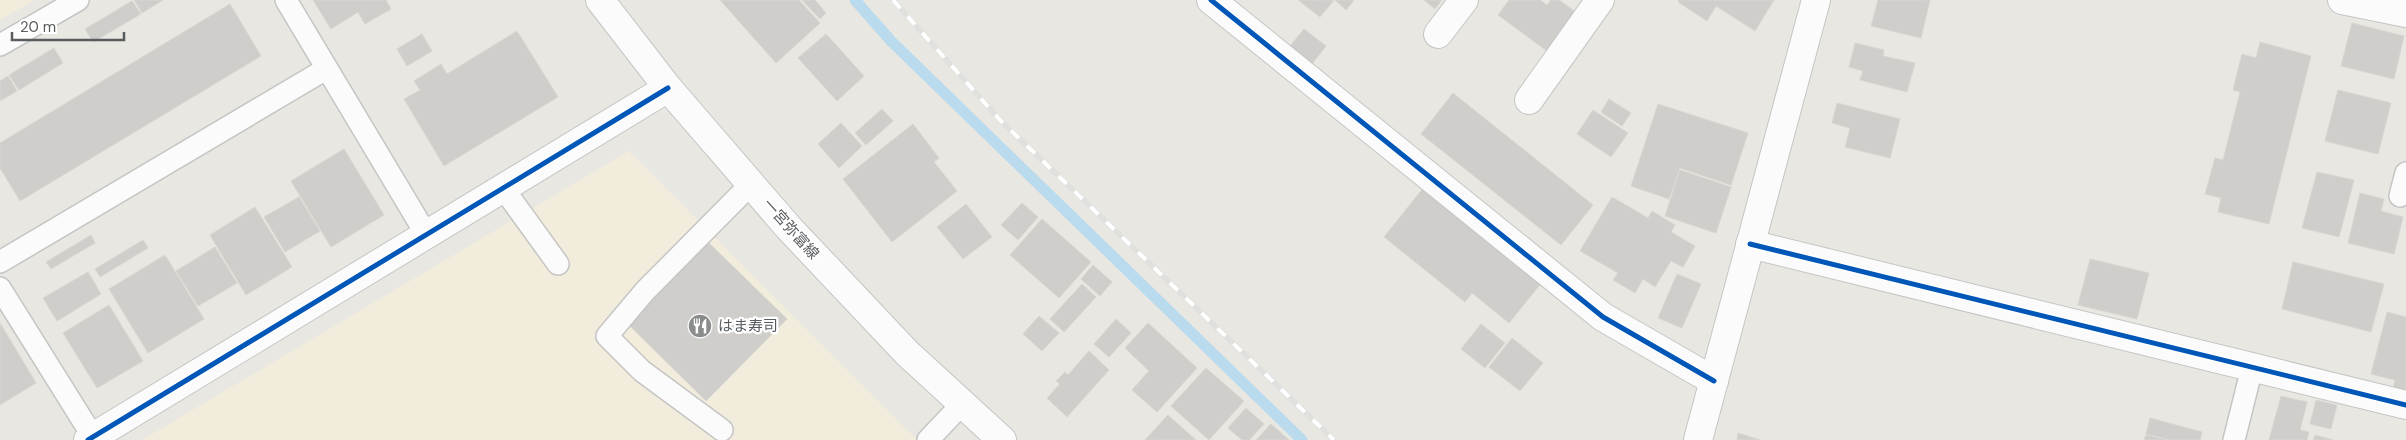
<svg xmlns="http://www.w3.org/2000/svg" width="2406" height="440" font-family="'DM Sans','Noto Sans JP',sans-serif">
	<rect width="100%" height="100%" fill="#e8e7e2"/>
	<path fill="#f1ecdc" d="M0,0H35L0,20Z
		M629,151L917,440H142Z"/>
	<g fill="none" stroke-linecap="round" stroke-linejoin="round">
		<path stroke="#badaee" stroke-width="11" d="M855,0L891,41L1302,440"/>
	</g>
	<path fill="#cfcecb" stroke="#d7d6d2" d="M134,0H163L142,13Z
		M313,0H386L391,9L365,24L358,12L331,29Z
		M720,0H799L820,23L776,63Z
		M802,0H815L826,13L820,19Z
		M1298,0H1334L1320,17Z
		M1335,0H1354L1346,10Z
		M1424,0H1442L1435,9Z
		M1509,0H1540L1547,5L1551,0H1559L1576,12L1547,51L1498,15Z
		M1679,0H1774L1755,31L1716,6L1707,21L1678,2Z
		M1878,0H1930L1921,38L1871,26Z
		M132,1L141,14L93,42L85,29Z
		M230,4L261,56L20,201L0,168V143Z
		M2352,23L2404,36L2394,79L2341,66Z
		M1304,29L1326,46L1312,64L1290,46Z
		M517,31L558,97L444,166L404,99L420,90L414,81L441,64L447,74Z
		M422,34L432,51L407,66L397,49Z
		M826,34L864,76L837,101L798,58Z
		M2260,42L2311,56L2269,224L2218,212L2221,198L2205,194L2215,158L2223,160L2240,92L2233,90L2242,54L2256,58Z
		M1855,43L1884,50L1883,56L1915,63L1907,92L1860,80L1863,71L1849,67Z
		M54,48L63,63L19,90L9,75Z
		M8,76L17,91L0,101V81Z
		M2338,90L2391,103L2378,154L2325,141Z
		M1453,93L1593,205L1561,245L1421,134Z
		M1609,99L1631,113L1622,126L1601,112Z
		M1837,103L1900,119L1890,158L1845,147L1850,128L1832,123Z
		M1658,104L1748,133L1731,185L1680,168L1669,199L1631,186Z
		M882,109L893,121L866,145L855,133Z
		M1593,110L1628,133L1611,157L1577,134Z
		M841,123L862,146L839,168L818,144Z
		M913,124L939,158L934,162L957,191L892,242L843,179Z
		M344,149L384,215L331,247L291,181Z
		M1680,170L1731,187L1716,233L1665,216Z
		M2317,172L2354,180L2339,237L2302,228Z
		M1424,187L1543,281L1509,323L1472,293L1465,302L1384,237Z
		M2360,193L2384,199L2381,211L2403,217L2394,254L2348,243Z
		M299,197L320,231L285,252L264,217Z
		M1612,197L1648,218L1652,211L1675,225L1671,232L1695,246L1683,267L1671,261L1655,287L1643,279L1635,293L1613,280L1618,273L1580,251Z
		M1022,203L1038,217L1018,240L1001,225Z
		M966,204L992,237L963,259L937,227Z
		M255,207L292,267L246,295L210,235Z
		M1042,219L1091,262L1059,298L1010,255Z
		M91,235L95,243L51,269L46,262Z
		M143,240L148,248L100,277L95,269Z
		M708,242L787,319L706,401L628,324Z
		M215,247L237,283L198,306L176,271Z
		M165,255L204,319L148,353L109,289Z
		M2090,259L2149,273L2137,319L2078,305Z
		M2293,262L2384,284L2371,332L2282,309Z
		M1093,265L1112,282L1100,296L1081,279Z
		M88,272L101,294L57,321L43,298Z
		M1677,274L1701,284L1682,328L1658,318Z
		M1082,284L1096,297L1064,332L1050,319Z
		M109,305L143,361L97,388L63,333Z
		M2387,312L2406,317V393L2393,390L2395,380L2371,374Z
		M1039,316L1059,333L1042,351L1023,334Z
		M1116,319L1131,333L1109,357L1094,344Z
		M0,323L36,383L0,405Z
		M1148,323L1197,368L1157,412L1132,390L1149,371L1125,348Z
		M1481,324L1505,343L1485,368L1461,349Z
		M1512,338L1543,363L1520,391L1489,367Z
		M1089,351L1109,370L1067,417L1047,398L1060,384L1056,381L1065,372L1068,375Z
		M1206,368L1244,401L1209,440L1171,406Z
		M2281,396L2307,402L2300,430L2309,432L2307,440H2269Z
		M2316,400L2337,405L2331,429L2310,424Z
		M1246,408L1264,424L1249,440H1242L1228,428Z
		M1168,415L1196,440H1145Z
		M2150,418L2202,432L2200,440H2171L2146,434Z
		M1271,424L1289,440H1256Z
		M1738,433L1760,440H1737Z
		M2146,435L2167,440H2144Z
		M2315,435L2333,440H2313Z"/>
	<g fill="none" stroke-linecap="round" stroke-linejoin="round">
		<g stroke="#c5c5c4" stroke-width="24">
			<path id="service" d="M286,0L426,234
				M0,45L78,0
				M503,188L558,264
				M2400,196L2406,173
				M0,262L326,69
				M0,288L95,440
				M722,430L642,371L607,336L645,291L751,184
				M928,440L963,403
				M2234,440L2252,368"/>
		</g>
		<g stroke="#c5c5c4" stroke-width="30">
			<path id="minor" d="M1211,0L1603,317L1714,381
				M2342,0L2406,13
				M1438,34L1464,0
				M1529,100L1600,0
				M1750,244L2406,405"/>
		</g>
		<g stroke="#c5c5c4" stroke-width="30">
			<path id="tertiary" d="M88,440L668,88
				M1698,440L1816,0"/>
		</g>
		<g stroke="#c4c5c4" stroke-width="30">
			<path id="secondary" d="M600,0L668,88L788,227L907,353L1002,440"/>
		</g>
		<use href="#service" stroke="#fcfbfb" stroke-width="21"/>
		<use href="#minor" stroke="#fcfbfb" stroke-width="28"/>
		<use href="#tertiary" stroke="#fcfbfb" stroke-width="28"/>
		<use href="#secondary" stroke="#fcfbfb" stroke-width="28"/>
		<g stroke="#e0e0df" stroke-width="5.5">
			<path id="rail" d="M893,0L1000,120L1334,440"/>
		</g>
		<use href="#rail" stroke="#fff" stroke-width="4" stroke-dasharray="11" stroke-linecap="butt"/>
		<g stroke="#fff" stroke-width="8">
			<path id="cycleway" d="M1211,0L1603,317L1714,381
				M1750,244L2406,405
				M88,440L668,88"/>
		</g>
		<use href="#cycleway" stroke="#0057b8" stroke-width="5"/>
	</g>
	<defs>
		<g id="restaurant-disc" transform="scale(1.25)"><circle r="9.5" fill="#8b8d8d" stroke="#fff"/><path d="M-5-6h1v4h1v-4h1v4h1v-4h1v5L-1.5 .5V6h-2V.5L-5-1ZM5-6V6H3V1.5H1.5Q1.5-4 5-6Z" fill="#fff"/></g>
	</defs>
	<g fill-rule="evenodd">
		<use href="#restaurant-disc" x="700" y="326"/>
	</g>
	<g text-anchor="middle" stroke-width="4.5" stroke-linejoin="round" paint-order="stroke">
		<g font-size="15" fill="#595c5f" stroke="#fff">
			<text transform="translate(791 229) rotate(48)" y="5">一宮弥富線</text>
		</g>
		<g font-size="15" fill="#595c5f" stroke="#fff" text-anchor="start">
			<text x="718" y="331">はま寿司</text>
		</g>
	</g>
	<path d="M12 32v8h112v-8" fill="none" stroke="#595c5f" stroke-width="2.5"/>
	<text x="20" y="32" font-size="15" fill="#595c5f" stroke="#ffffff" stroke-width="4" paint-order="stroke">20 m</text>
</svg>
